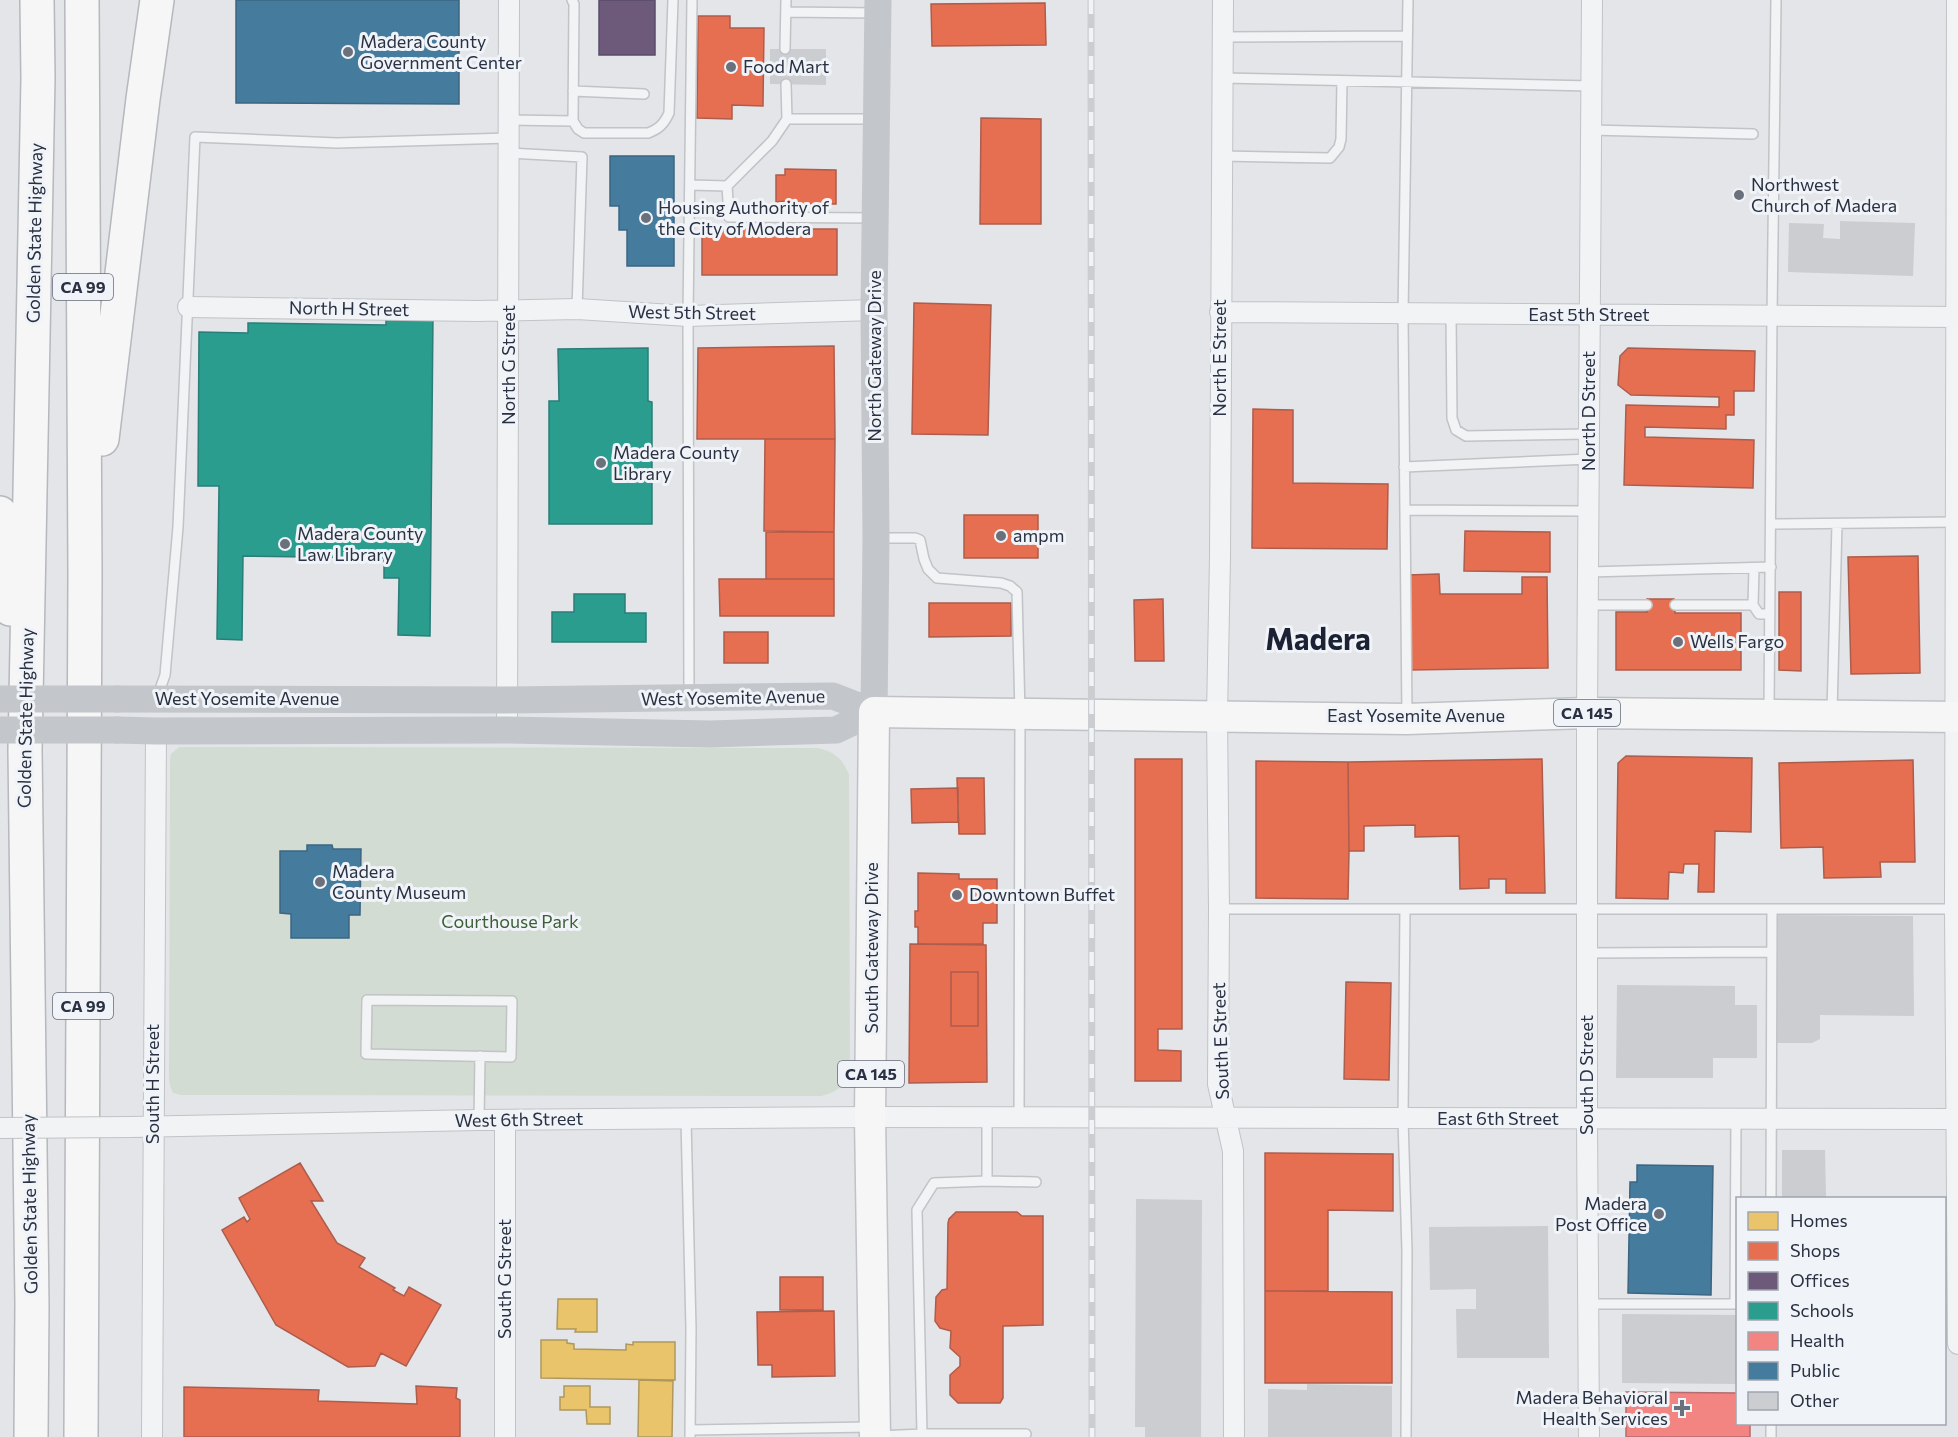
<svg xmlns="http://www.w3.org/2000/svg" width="1958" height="1437" font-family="Commissioner,sans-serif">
	<rect width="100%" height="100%" fill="#e3e5e8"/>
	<path fill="#d3dcd3" d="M179,747L817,748C834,751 843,759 849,775L850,1070C846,1086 837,1092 821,1096L181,1095L173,1093L170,1086L169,1077L170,759L171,754Z"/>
	<path fill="#e9c46a" stroke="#af985e" stroke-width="1.5" d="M558,1299H597V1332H575L576,1329H557Z
		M541,1340H567V1343L574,1344V1349L626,1350V1344L633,1345V1342H675V1380L541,1378Z
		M639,1380L673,1381L672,1437H638Z
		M564,1386H590V1407H610V1424H587L586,1410H560V1397H564Z"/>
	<path fill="#e76f51" stroke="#ae5c4c" stroke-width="1.5" d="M1045,3L1046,45L932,46L931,4Z
		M698,16H730V28H764L763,106L732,105V119L697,118Z
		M981,118L1041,119V224H980Z
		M785,169L836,170V204H786V201L776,202V175H785Z
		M702,229H837V275H702Z
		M914,303L991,305L988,435L912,434Z
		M834,346L835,439H697L698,348Z
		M1628,348L1755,351L1754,391H1734V415H1726V429L1645,427V437L1754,440L1753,488L1624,485L1626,405L1719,407V397L1631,395L1618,385L1620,356Z
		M1253,409L1293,410V483L1388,484L1387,549L1252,548Z
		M765,439H835L834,532L764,531Z
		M964,515H1038V558H964Z
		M1465,531L1550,532V572L1464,571Z
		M766,532H834V579H766Z
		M1918,556L1920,673L1851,674L1848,557Z
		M1439,574L1440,594H1522V577H1547L1548,668L1409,670L1407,575Z
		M719,579H834V616H720Z
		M1779,592H1801V671L1779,670Z
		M1163,599L1164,661H1135L1134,600Z
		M1647,599H1674L1675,613H1741V670H1616V612H1647Z
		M929,603H1011V636L929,637Z
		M724,632H768V663H724Z
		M1626,756L1752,758L1751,832L1715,831L1714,892H1698L1699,864H1684L1683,873L1669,872L1668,899L1616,898L1618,763Z
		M1135,759H1182V1029H1158V1050L1181,1051V1081H1135Z
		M1542,759L1545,893H1506V879H1489V888L1460,889L1459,836L1415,837V825L1364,826V851H1349L1348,762Z
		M1913,760L1915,862H1880L1881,877L1824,878L1823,847L1781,848L1779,763Z
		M1256,761L1348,762L1349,851L1348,899L1256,898Z
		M957,778H984L985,834H959Z
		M958,788V822L912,823L911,789Z
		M918,873L959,874V879H997V923H983V944H918V927H915V911H918Z
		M910,944L986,945L987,1082L909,1083Z
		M951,972H978V1026H951Z
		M1346,982L1391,983L1389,1080L1344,1079Z
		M1265,1153L1393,1154V1211L1328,1210V1291H1265Z
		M300,1163L323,1201H311L337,1243L365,1258L359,1267L395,1288L393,1290L404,1296L409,1287L441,1305L406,1366L381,1353L375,1366L348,1367L276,1325L222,1230L244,1217L247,1222L250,1219L239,1198Z
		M956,1212H1017L1022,1216H1043V1325L1003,1326V1398L1000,1403H958L950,1395V1375L960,1366V1357L950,1348L951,1331L940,1328L935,1321L936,1297L942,1290L947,1289L948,1223L949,1219Z
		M780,1277H823V1310H780Z
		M1265,1291L1392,1292V1383H1265Z
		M834,1311L835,1376L772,1377V1365H758L757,1312Z
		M416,1386L457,1388L456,1398L460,1400V1437H184V1387L319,1390L318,1401L417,1404Z"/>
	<path fill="#6d597a" stroke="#594d69" stroke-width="1.5" d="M599,0H655V55H599Z"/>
	<path fill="#2a9d8f" stroke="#2a7d78" stroke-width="1.5" d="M386,315H433L430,636L398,635L399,578H384V558L243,556L242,640L217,639L219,486H198L199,332L248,333V323L386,325Z
		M648,348V401L652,402V524H549V401H559L558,349Z
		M574,594H625V613H646V642H552V612H574Z"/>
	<path fill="#f28482" stroke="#b66b6f" stroke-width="1.5" d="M1626,1392L1738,1393V1424H1750V1437H1626Z"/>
	<path fill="#457b9d" stroke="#3d6582" stroke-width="1.5" d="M236,0H459V104L236,103Z
		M610,156H674V266H627V230H619V206H610Z
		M307,845H332L333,849H361L360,915H349V938H291V914L280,913V851H307Z
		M1637,1165L1713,1166L1711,1295L1628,1293L1630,1182H1637Z"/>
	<path fill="#cbcdd0" d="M770,49H826V85L770,84Z
		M1840,221L1915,223L1913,276L1788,272L1789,223L1824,224L1823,238L1840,239Z
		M1777,915L1913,916L1914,1016L1820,1015V1039L1812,1043H1777Z
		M1617,985L1735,986V1005H1757V1058H1713V1078H1616Z
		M1782,1150H1825L1826,1198H1782Z
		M1136,1199L1202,1200L1201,1437H1145V1427H1135Z
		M1548,1226L1549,1358H1457L1456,1309H1476V1289L1430,1290L1429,1227Z
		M1622,1314L1738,1315V1384L1622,1383Z
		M1307,1384L1392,1386V1437H1268V1389L1307,1390Z"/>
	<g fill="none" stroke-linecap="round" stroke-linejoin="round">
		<g stroke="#c1c3c6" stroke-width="12">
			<path id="lane" d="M786,12L876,13
				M1222,37L1407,36
				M785,49L786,0
				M1222,78L1591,86
				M786,84L787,119H875
				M573,91L644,94
				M509,120L573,121L574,4L572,0
				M573,121L578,129L584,133H648C659,129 664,124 669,113L673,0
				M1590,130L1753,134
				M509,153L582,157L577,309
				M1222,156L1330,158L1339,147L1341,139L1342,81
				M690,185L727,186L729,217L873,218
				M727,186L772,141L787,119
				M1451,314L1452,418L1456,430L1466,436L1589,434
				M1404,467L1589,459
				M1405,510L1589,511
				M1771,524L1956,522
				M879,538H915L920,540L924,559L928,569L937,578L1001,583L1010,586L1017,592L1020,714L1019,1118
				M1754,568L1753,605L1759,614H1770
				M1589,572L1771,567
				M1589,605H1647
				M1675,605H1753
				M158,695L165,675L178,527L195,137L337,143L509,138
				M689,695L688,316L692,0
				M1769,710L1772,316L1776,0
				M1832,711L1837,524
				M1407,715L1403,314L1408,0
				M1219,909H1956
				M1405,909L1403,1119L1407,1251L1406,1437
				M1588,953L1772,952
				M367,1000L512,1001L511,1057L366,1054Z
				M987,1118V1181L934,1183L917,1210L922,1434H1026
				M686,1119L691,1329L690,1437
				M479,1120L480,1056
				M987,1181L1036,1182
				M1771,1198L1772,909
				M1590,1304H1738
				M1735,1304L1736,1119
				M691,1430L870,1427
				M879,1436L922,1434
				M1771,1437V1424"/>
		</g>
		<g stroke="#c1c3c6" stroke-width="22">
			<path id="street" d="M1223,0L1220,557L1217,715L1219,909L1218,1084L1233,1151L1234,1437
				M1957,0L1955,909L1958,1344
				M188,307L478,311L577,309L688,316L874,310
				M1220,312L1958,317
				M507,730L509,0
				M505,1120V1437
				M130,1127L479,1120L870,1117L1958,1119
				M152,1437L156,731
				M1589,1437L1587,1119V713L1592,0"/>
		</g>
		<g stroke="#bfc2c6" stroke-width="33">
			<path id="primary" d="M875,1437L870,1117L874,712L1407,719L1587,713L1958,717"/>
		</g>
		<g stroke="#b5b8bd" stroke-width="36">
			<path id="highway" d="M102,439L143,99L157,0
				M0,513L10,609
				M31,1437L32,1305L25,750L38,78L37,0
				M81,1437L85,575L82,0"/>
		</g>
		<use href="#lane" stroke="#f2f3f5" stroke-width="9"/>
		<use href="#street" stroke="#f2f3f5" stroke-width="20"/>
		<path stroke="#c3c6ca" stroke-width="27" d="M117,699L507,700L833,696L874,712
			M874,712L876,538L874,310L878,0
			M117,730L156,731L507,730L711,734L836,730L874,712"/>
		<use href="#primary" stroke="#f6f6f7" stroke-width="30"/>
		<use href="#highway" stroke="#f6f6f7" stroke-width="33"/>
		<g stroke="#cbcdd0" stroke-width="7">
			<path id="rail" d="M1091,0L1092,1437"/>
		</g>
		<use href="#rail" stroke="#f0f3f7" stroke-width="4.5" stroke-dasharray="14" stroke-linecap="butt"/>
		<g stroke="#c1c3c6" stroke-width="22" stroke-linecap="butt">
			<path id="street-bridge" d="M0,1128L130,1127"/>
		</g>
		<use href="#street-bridge" stroke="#f2f3f5" stroke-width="20"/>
		<path stroke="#c3c6ca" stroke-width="27" d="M0,699H117
			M0,730H117"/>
	</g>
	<g fill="#6a707c" stroke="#f0f3f7" stroke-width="2">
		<circle cx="348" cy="52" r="6"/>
		<circle cx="731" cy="67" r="6"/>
		<circle cx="1739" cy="195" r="6"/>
		<circle cx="646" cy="218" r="6"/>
		<circle cx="601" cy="463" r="6"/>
		<circle cx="1001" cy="536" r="6"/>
		<circle cx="285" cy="544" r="6"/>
		<circle cx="1678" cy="642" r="6"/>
		<circle cx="320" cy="882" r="6"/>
		<circle cx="957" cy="895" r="6"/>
		<circle cx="1659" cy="1214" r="6"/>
		<path d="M1679 1399h6v6h6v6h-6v6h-6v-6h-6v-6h6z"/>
	</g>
	<g text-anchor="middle" stroke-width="6" stroke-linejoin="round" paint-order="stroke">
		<g fill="#f0f3f7" stroke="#656b78" stroke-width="1.5">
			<rect x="53" y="274" width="60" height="26" rx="4.5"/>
			<rect x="1554" y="700" width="66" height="26" rx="4.5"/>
			<rect x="53" y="993" width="60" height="26" rx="4.5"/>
			<rect x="838" y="1061" width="66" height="26" rx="4.5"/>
		</g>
		<g font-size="16" font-weight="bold" fill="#293142">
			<text x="83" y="293">CA 99</text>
			<text x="1587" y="719">CA 145</text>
			<text x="83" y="1012">CA 99</text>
			<text x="871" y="1080">CA 145</text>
		</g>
		<g font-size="18" fill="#293142" stroke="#f0f3f7" text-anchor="start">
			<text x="360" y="48">Madera County<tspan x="360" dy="21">Government Center</tspan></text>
			<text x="743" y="73">Food Mart</text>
			<text x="1751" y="191">Northwest<tspan x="1751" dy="21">Church of Madera</tspan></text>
			<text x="658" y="214">Housing Authority of<tspan x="658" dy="21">the City of Modera</tspan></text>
			<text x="613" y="459">Madera County<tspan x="613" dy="21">Library</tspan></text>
			<text x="297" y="540">Madera County<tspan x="297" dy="21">Law Library</tspan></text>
			<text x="1013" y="542">ampm</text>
			<text x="1690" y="648">Wells Fargo</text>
			<text x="332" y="878">Madera<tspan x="332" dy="21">County Museum</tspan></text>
			<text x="969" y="901">Downtown Buffet</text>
			<text x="1647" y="1210" text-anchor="end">Madera<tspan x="1647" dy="21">Post Office</tspan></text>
			<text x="1668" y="1404" text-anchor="end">Madera Behavioral<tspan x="1668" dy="21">Health Services</tspan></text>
		</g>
		<g font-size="18" fill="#293142" stroke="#f0f3f7">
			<text transform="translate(35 233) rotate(-89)" y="6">Golden State Highway</text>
			<text transform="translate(349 309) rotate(1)" y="6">North H Street</text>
			<text transform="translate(692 313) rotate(1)" y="6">West 5th Street</text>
			<text x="1589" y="321">East 5th Street</text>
			<text transform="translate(875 356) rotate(-90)" y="6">North Gateway Drive</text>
			<text transform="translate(1220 358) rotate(-90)" y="6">North E Street</text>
			<text transform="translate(509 365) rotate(-90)" y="6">North G Street</text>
			<text transform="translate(1589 411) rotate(-90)" y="6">North D Street</text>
			<text transform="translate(733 698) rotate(-1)" y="6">West Yosemite Avenue</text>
			<text x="247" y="705">West Yosemite Avenue</text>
			<text x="1416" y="722">East Yosemite Avenue</text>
			<text transform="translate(26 718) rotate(-89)" y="6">Golden State Highway</text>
			<text transform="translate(872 948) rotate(-90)" y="6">South Gateway Drive</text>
			<text transform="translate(1221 1041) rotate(-92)" y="6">South E Street</text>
			<text transform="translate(1587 1075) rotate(-90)" y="6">South D Street</text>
			<text transform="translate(153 1084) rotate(-90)" y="6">South H Street</text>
			<text x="1498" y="1125">East 6th Street</text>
			<text transform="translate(519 1120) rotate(-1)" y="6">West 6th Street</text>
			<text transform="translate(30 1204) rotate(-91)" y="6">Golden State Highway</text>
			<text transform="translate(505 1279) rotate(-90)" y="6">South G Street</text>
		</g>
		<g font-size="18" fill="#3c5e36" stroke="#f0f3f7">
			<text x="510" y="928">Courthouse Park</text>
		</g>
		<g font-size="30" font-weight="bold" fill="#1b2233" stroke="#f0f3f7">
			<text x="1318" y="650">Madera</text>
		</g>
	</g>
	<rect x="1736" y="1197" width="210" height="228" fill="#f0f3f7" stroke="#a0a5af" stroke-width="1.5"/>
	<rect x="1748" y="1212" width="30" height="18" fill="#e9c46a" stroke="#a0a5af" stroke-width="1.5"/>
	<text x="1790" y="1227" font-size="18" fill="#293142">Homes</text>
	<rect x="1748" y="1242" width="30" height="18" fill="#e76f51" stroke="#a0a5af" stroke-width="1.5"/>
	<text x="1790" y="1257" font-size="18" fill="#293142">Shops</text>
	<rect x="1748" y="1272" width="30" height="18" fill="#6d597a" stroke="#a0a5af" stroke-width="1.5"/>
	<text x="1790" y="1287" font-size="18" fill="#293142">Offices</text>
	<rect x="1748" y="1302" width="30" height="18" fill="#2a9d8f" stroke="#a0a5af" stroke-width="1.5"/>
	<text x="1790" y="1317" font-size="18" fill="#293142">Schools</text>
	<rect x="1748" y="1332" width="30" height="18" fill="#f28482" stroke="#a0a5af" stroke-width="1.5"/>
	<text x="1790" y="1347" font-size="18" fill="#293142">Health</text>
	<rect x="1748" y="1362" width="30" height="18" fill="#457b9d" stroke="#a0a5af" stroke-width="1.5"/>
	<text x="1790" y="1377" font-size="18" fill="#293142">Public</text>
	<rect x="1748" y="1392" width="30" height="18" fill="#cbcdd0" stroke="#a0a5af" stroke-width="1.5"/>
	<text x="1790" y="1407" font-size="18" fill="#293142">Other</text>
</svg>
